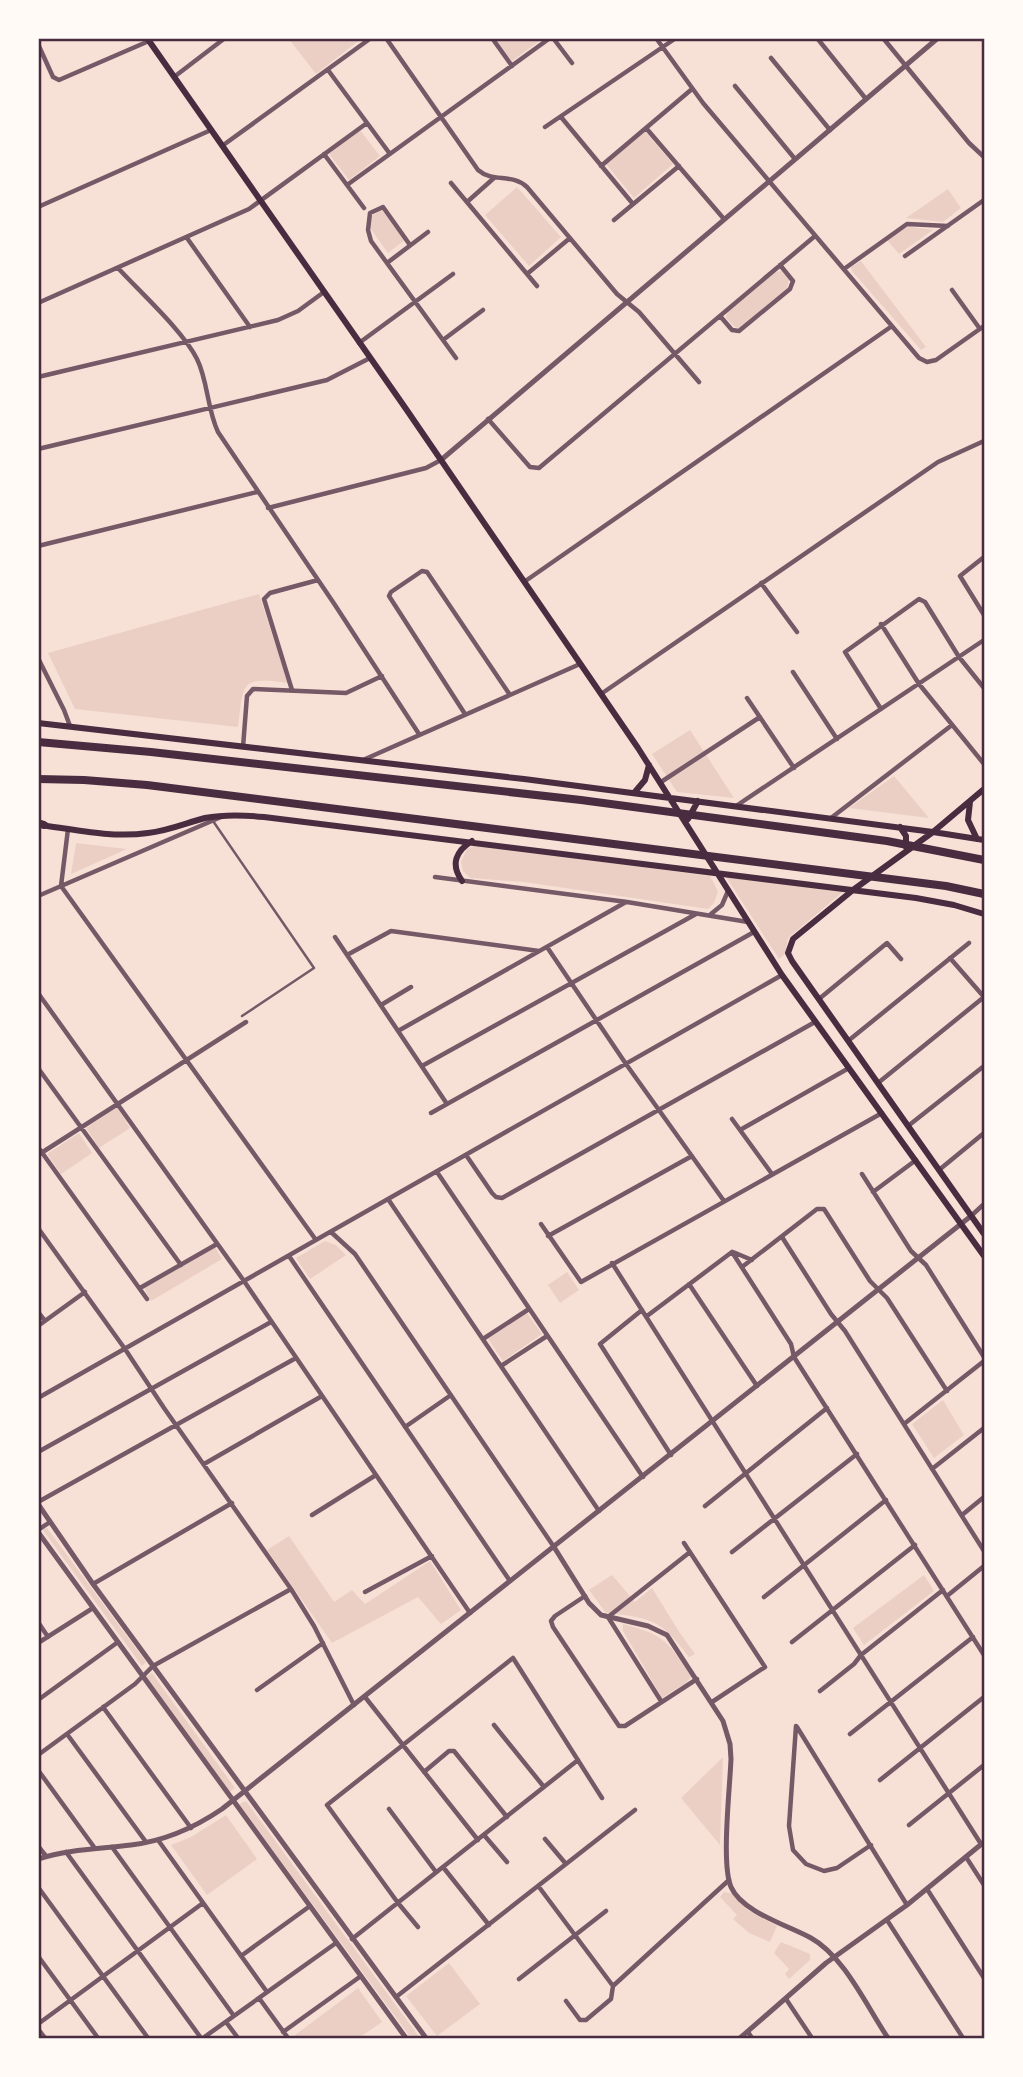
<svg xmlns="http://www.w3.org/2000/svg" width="1023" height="2077" font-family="Montserrat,sans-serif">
	<rect width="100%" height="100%" fill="#f7e1d7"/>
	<path fill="#ebcfc5" d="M498,38L542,39L512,61L496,40Z
		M289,39H361L316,74Z
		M360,130L380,156L349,180L329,154Z
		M645,131L673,164L634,198L606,164Z
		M517,187L561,237L529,266L485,215Z
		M948,189L961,208L943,222L906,218Z
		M381,209L405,240L388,253L370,228L372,216Z
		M911,227L933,230L899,254L887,240L902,228Z
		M861,261L926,347L921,350L852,271L851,267Z
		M781,271L789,280L787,288L740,328L735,327L726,318L727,312L776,272Z
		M259,594L288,683C240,677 244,681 238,727L75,709L48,653Z
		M690,730L734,798L677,792L652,754Z
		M894,776L929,818L849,808Z
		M76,843L127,849L71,874Z
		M476,845L710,876L718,891L714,903L708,909L524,882L470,878L463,871L461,862L467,849Z
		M726,877L843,892L788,938L785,954L779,959Z
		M117,1107L130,1128L99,1148L86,1128Z
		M79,1133L92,1153L61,1174L47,1154Z
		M325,1241L336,1245L346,1255L310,1279L296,1258Z
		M215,1247L222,1259L151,1301L144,1288Z
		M567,1272L579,1290L560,1303L548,1285Z
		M527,1313L542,1334L503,1361L488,1339Z
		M943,1400L964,1435L934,1458L912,1424Z
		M47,1528L146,1662L142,1666L42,1529Z
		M289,1536L334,1602L352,1590L365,1604L430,1561L461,1610L441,1624L418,1597L332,1643L267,1550Z
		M612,1575L635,1602L652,1588L678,1630L695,1654L689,1657C661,1620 653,1618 606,1613L589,1590Z
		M924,1575L934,1591L864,1645L853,1628Z
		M623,1624C665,1635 668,1641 691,1677L686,1683L662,1698L623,1631Z
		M152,1673L235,1788L230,1792L146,1677Z
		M723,1757L720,1845L681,1798Z
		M246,1801L420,2038H411L239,1804Z
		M226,1815L257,1859L207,1895L171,1845L191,1837Z
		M724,1892L733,1894L749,1911L777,1926L770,1942L749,1933L733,1919L737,1915L720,1897Z
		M781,1942L810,1954V1960L789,1979L785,1974L789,1969L774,1953Z
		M449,1963L480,2004L437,2036L406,1996Z
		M358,1988L382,2022L359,2038H297L295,2035Z"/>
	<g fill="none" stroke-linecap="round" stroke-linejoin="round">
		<path stroke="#755966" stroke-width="2.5" d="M213,821L314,968L242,1016"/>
		<path stroke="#755966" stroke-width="4.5" d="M386,38L478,170C493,183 512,173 527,187L617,294L639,312L699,382
			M492,38L512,66
			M553,38L572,63
			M656,38L703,103L919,358L927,362L936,360L984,326
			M817,38L866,99
			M883,38L969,143L984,157
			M38,44L53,77L59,80L149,41
			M771,58L830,130
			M328,70L390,154
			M174,77L225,38
			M735,86L795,159
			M561,117L633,204
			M545,127L676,38
			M646,128L724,219
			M222,146L371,38
			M324,154L364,208
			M601,166L692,89
			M451,183L537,286
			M347,185L550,38
			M467,202L494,178
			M38,207L211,130
			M614,220L679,166
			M187,238L250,327
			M410,245L383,207L370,213L368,230L371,241L456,358
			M905,256L984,200
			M387,263L428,232
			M118,268C140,292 183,331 197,359C208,381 207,409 218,432L335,605L419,734
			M844,269L907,224L948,226
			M527,274L570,238
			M952,290L980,329
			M38,303L249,209L367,123
			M720,316L732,330L739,331L790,289L793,281L780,265
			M443,340L483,310
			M359,343L453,274
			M38,377L278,320L298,311L324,292
			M488,419L530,467L539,468L815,236
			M38,449L327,380L370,358
			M268,508L426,468L441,460
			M38,546L257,492
			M984,557L960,576L984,615
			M524,582L892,326
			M761,583L797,632
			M881,624L919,684L984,764
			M38,658L64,710L70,726
			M793,672L837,739
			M292,690L264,599L270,593L318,580
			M601,694L938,462L984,441
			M747,698L794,768
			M881,709L845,652L919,599L925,602L959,657L984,688
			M465,714L389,596L391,592L422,571L427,572L510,695
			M243,747L247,696L253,689L346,693L382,676
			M363,760L580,664
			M661,782L760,717
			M736,806L984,640
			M831,818L952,725
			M68,829L61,886L316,1240
			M435,877L627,902L748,922
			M38,896L221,817
			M711,914L722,905L728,891
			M335,937L447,1104
			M547,947L626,1064L724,1201
			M347,955L391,931L539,951
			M950,958L984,997
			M38,993L244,1281L470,1613
			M819,999L887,943L901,959
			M381,1005L411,987
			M398,1031L626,902
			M848,1041L969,943
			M422,1066L696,914
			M38,1068L181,1265
			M878,1083L984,997
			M431,1113L754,932
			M732,1119L772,1174
			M908,1126L984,1066
			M740,1130L849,1068
			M38,1147L147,1299
			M38,1155L246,1022
			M466,1155L492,1193L496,1197L502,1198L815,1022
			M939,1170L984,1133
			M437,1172L643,1477
			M862,1174L911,1251L926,1265L984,1357
			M873,1192L916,1160
			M388,1199L599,1511
			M971,1216L984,1204
			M541,1224L581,1282L882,1113
			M38,1228L125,1349L164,1408L291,1589L314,1626L354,1705
			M331,1232L355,1254L554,1547
			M548,1236L692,1156
			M782,1237L831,1314L845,1331L984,1551
			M732,1252L791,1344L794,1357L984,1655
			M733,1252L752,1260
			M289,1256L510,1581
			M612,1263L981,1844
			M742,1267L817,1209H824L870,1281L887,1298L947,1391
			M689,1284L757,1386
			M140,1288L217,1244
			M642,1310L600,1344L671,1455
			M38,1312L45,1321
			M647,1316L732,1252
			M38,1326L85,1292
			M483,1339L529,1309
			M501,1366L547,1336
			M38,1398L782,975
			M904,1424L984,1361
			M405,1427L451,1395
			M38,1452L271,1322
			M204,1464L322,1396
			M932,1469L984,1428
			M38,1502L296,1358
			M705,1506L827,1408
			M312,1515L376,1475
			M962,1515L984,1497
			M38,1530L50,1522
			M684,1543L765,1667L712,1702
			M732,1552L857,1454
			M93,1584L232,1503
			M365,1592L432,1556
			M585,1596L555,1616L551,1621L553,1627L619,1726H625L697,1679
			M947,1596L984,1566
			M764,1597L886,1500
			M38,1622L48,1637
			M792,1642L915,1545
			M38,1643L93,1608
			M257,1690L323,1643
			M820,1691L854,1664L861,1655L943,1590
			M365,1697L478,1840
			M38,1700L118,1642
			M661,1701L608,1617L690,1552
			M103,1707L191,1828
			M494,1725L544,1787
			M796,1726L789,1826L793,1850L806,1864L824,1871L837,1868L871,1845
			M797,1727L907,1905
			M67,1734L146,1842
			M850,1734L973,1637
			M38,1755L135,1684L153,1666L291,1589
			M38,1770L94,1847
			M424,1772L449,1751H454L507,1817
			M880,1780L984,1697
			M389,1809L436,1872
			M909,1825L984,1765
			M484,1835L507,1862
			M545,1839L566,1864
			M158,1840L267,1992
			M38,1846L46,1856
			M112,1847L234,2016
			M66,1852L201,2038
			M966,1857L984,1885
			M443,1867L489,1925
			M38,1887L148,2038
			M539,1887L613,1986
			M927,1889L984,1978
			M887,1920L963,2038
			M418,1927L398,1903L327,1805L513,1658L602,1798
			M352,1939L578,1760
			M38,1956L98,2038
			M241,1956L310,1906
			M519,1979L606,1911
			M396,1997L635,1810
			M259,1998L288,2038
			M786,1999L812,2038
			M566,2001L580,2020H586L611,1999L613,1986L729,1880
			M226,2022L238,2038
			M38,2024L203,1903
			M38,2029L45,2038
			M283,2032L361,1976
			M748,2032L752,2038
			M203,2038L336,1943"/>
		<path stroke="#755966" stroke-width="5" d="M441,460L938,38
			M38,1504L93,1584L426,2038
			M38,1532L406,2038
			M554,1547L589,1603L601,1615L648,1626L667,1635L723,1721L730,1744L731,1759C730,1787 721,1864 731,1887C742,1912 787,1925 811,1938C844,1956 867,2007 888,2038
			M38,1859C69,1849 99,1849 131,1845C165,1841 194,1828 222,1809L971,1216
			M740,2038L826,1963L907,1905L984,1842"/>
		<path stroke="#4a2c40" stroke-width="6" d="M147,38L404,406L638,748L782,975L984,1256
			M38,723L524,779L933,832L984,840
			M984,789L933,832L853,890L793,939L788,953L792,961L984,1234
			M634,793L645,780L649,765
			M970,802L968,820L977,839
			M688,819L698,801
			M41,825C76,830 113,838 148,833C168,831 186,823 205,818C225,814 244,815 264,817L916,898L954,905L984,914
			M900,827L906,836V847
			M462,881C450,864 456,851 472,841"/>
		<path stroke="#4a2c40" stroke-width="8" d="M38,742L151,752L581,800L887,841L984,860
			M38,779L84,780L147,785L946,886L984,894
			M38,823L44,825"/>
	</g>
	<rect width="1023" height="2077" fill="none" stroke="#fffaf5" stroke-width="80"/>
	<rect x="40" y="40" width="943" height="1997" fill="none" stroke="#4a2c40" stroke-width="2.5"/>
</svg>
